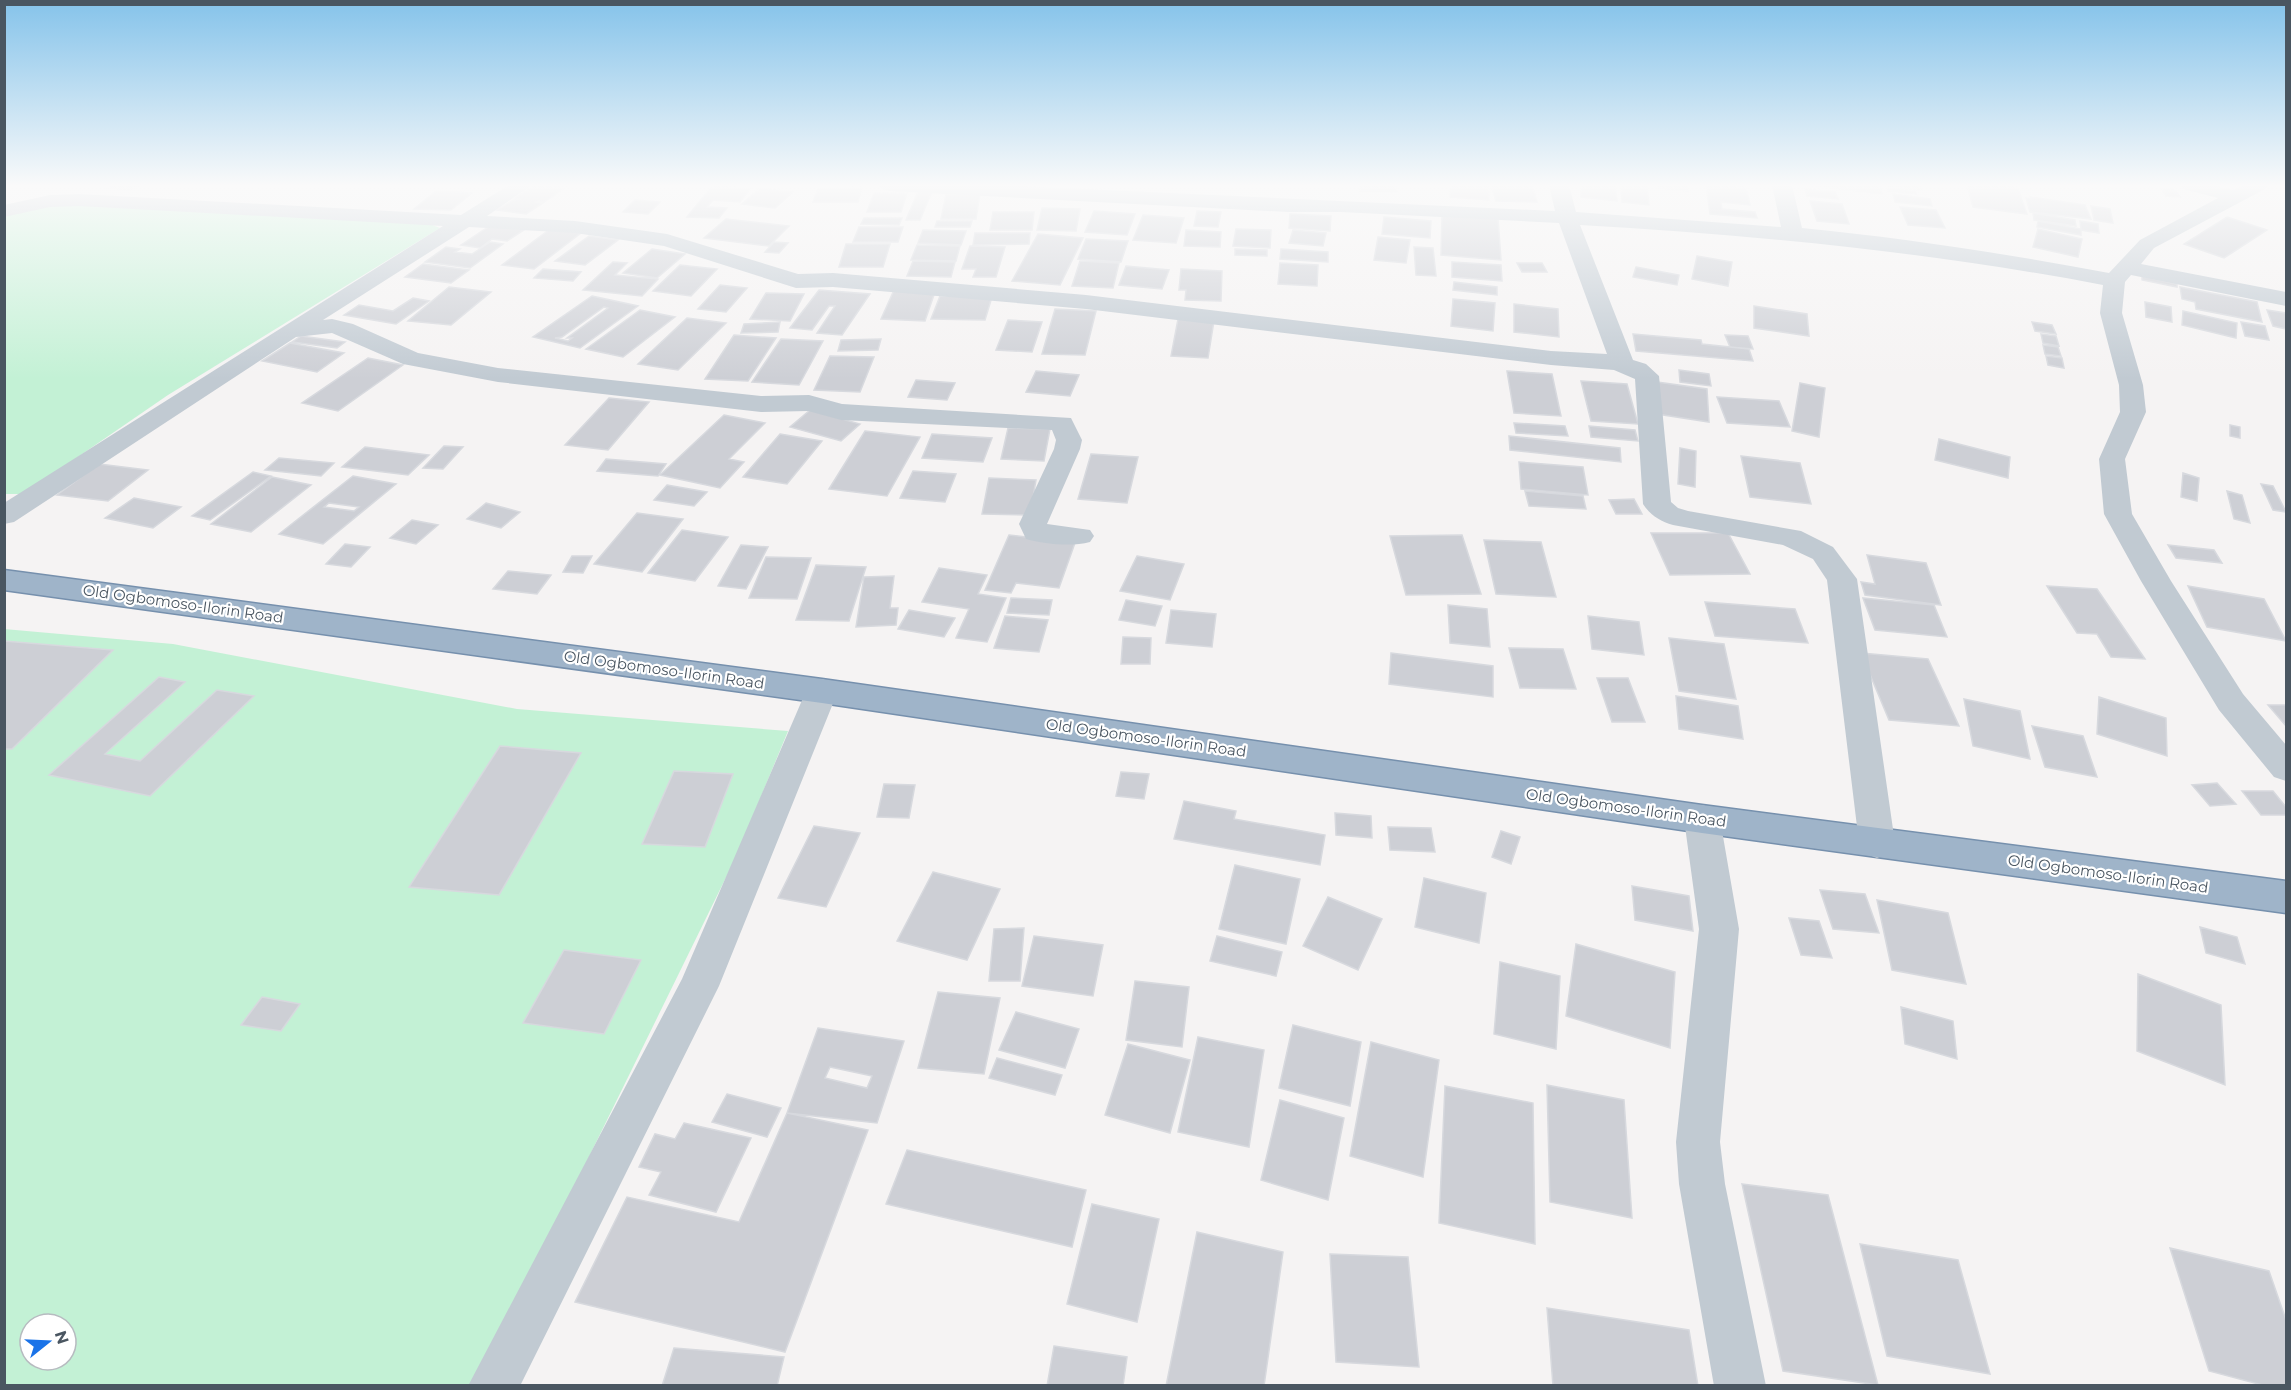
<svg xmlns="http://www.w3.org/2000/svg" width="2291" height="1390" font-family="Montserrat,sans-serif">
	<rect width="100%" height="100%" fill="#f5f3f3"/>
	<path fill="#c3f1d5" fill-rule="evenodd" d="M52,205H89L430,224L440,228L168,395L24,494H5V215Z
		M4,629L173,644L517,709L788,731L736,857L555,1226L471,1385H5ZM30,1324H66V1360H30Z"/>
	<path fill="#cdcfd5" stroke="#d7d9de" stroke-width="1.5" fill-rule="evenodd" d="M114,185H141L130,190L108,188Z
		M535,185L566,187L544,202L538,201L536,202L543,203L526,214L497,210L513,200L521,199L515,198Z
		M1360,185H1396L1397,192L1360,191Z
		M1451,185H1489V200L1450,197Z
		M1491,185H1532L1537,202L1496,201Z
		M1581,185H1615L1617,201L1581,197Z
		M1621,185H1647L1649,205L1622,202Z
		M1658,185H1687L1688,191L1658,188Z
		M1706,185L1746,187L1750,205L1721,202L1722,209L1755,212L1757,218L1710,214Z
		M1807,185H1880L1882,194Z
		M1886,185H1920L1922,190L1887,187Z
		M1967,185L2017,186L2027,214L1973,207Z
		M712,186L751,188L740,202L713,200L707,207L727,208L719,218L687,217Z
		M862,187L858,202H813L818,188Z
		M1887,187L1915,191L1916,194L1888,191Z
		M760,188L793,192L775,208L742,204Z
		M2161,188L2175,190L2180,197L2166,196Z
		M919,189H933L920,220H906Z
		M1805,189L1835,192L1838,199L1807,196Z
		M436,191L472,193L451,210L414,209Z
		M874,193H907L901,212H867Z
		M946,194H980L976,219H941Z
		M1893,194L1930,199L1932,206L1895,202Z
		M2030,197L2085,205L2091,219L2030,212L2026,198L2031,199Z
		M635,200L660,202L648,214L623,212Z
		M1810,201L1842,204L1849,224L1817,221Z
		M2091,206L2110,209L2113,223L2094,220Z
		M1900,207L1936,210L1945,228L1908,225Z
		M1042,208L1080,209L1076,231L1037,230Z
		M1094,211L1135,214L1127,235L1085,232Z
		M1197,211L1221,212L1218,227L1194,226Z
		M993,212H1034L1032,230H990Z
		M2033,213L2075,220L2076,226L2034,220Z
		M1290,214L1331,216L1330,231L1289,228Z
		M1442,214L1498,218L1501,260L1441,255Z
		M1143,215L1184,218L1176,243L1133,240Z
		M1384,217L1431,221L1430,238L1382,234Z
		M2227,217L2267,230L2224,258L2184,244Z
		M864,218H902L899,225L861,224Z
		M726,219L789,226L769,246L704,238Z
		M937,221H972L970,227H935Z
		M2038,221L2081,229V235L2037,227Z
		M2080,221L2098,224L2099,233L2081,230Z
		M491,225L524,230L507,241L492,239L480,248L461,245Z
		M859,227H903L898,242H853Z
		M550,229L581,233L534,269L502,265Z
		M1236,229L1271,230L1270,248L1233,246Z
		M2038,229L2082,239L2078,257L2033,247Z
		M923,230L966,231L961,245L918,243Z
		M1186,230L1221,232L1220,247L1184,246Z
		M1293,230L1326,233L1323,246L1289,243Z
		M975,233H1030L1029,244L973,245Z
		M1038,234L1083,238L1060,285L1012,281Z
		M589,236L618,240L585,265L555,261Z
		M1378,237L1410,240L1406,263L1374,260Z
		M1086,239L1128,241L1121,262L1078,259Z
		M490,242L503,244L470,268L425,262L446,247L460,249L455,252L472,254Z
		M774,242L788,243L779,253L765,252Z
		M846,244H890L883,267H839Z
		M917,245L960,246L956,261L911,260Z
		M970,246L1005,247L996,277H973L976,269H962Z
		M1414,247L1433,248L1436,276L1416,275Z
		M652,249L685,254L657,278L623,273Z
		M1235,249L1267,250V256L1235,255Z
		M1281,249L1328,252V262L1280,259Z
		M1697,256L1732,262L1728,286L1692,279Z
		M913,261L955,262L951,277L907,276Z
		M1080,261L1119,263L1113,288L1072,286Z
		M613,262L627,263L615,275L658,279L642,296L583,290Z
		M1452,262L1501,265L1502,281L1452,277Z
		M1280,263L1318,265L1317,286L1278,284Z
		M1517,263H1542L1547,272H1522Z
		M423,264L469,270L451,283L405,277Z
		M680,265L717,269L691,296L653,291Z
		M1126,266L1169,270L1162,289L1119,285Z
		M1636,267L1679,275L1677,285L1633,277Z
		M543,269L581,272L573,281L534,278Z
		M1181,269L1222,271L1221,301L1185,300L1186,290H1179Z
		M2142,276L2177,284V287L2142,280Z
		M1454,282L1497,287V295L1453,290Z
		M720,285L747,288L726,312L698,309Z
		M449,287L491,292L451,325L408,321Z
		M2180,287L2257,302L2262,322L2196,309L2195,302L2182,299Z
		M819,290L870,294L842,335L817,333L835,306H829L812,330L790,328Z
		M894,290L935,292L925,321L881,319Z
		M766,293L804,294L790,321L750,319Z
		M592,296L638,306L580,348L533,337ZM604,307L608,308L567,338H572L568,341L555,338L562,337Z
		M940,296L992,297L985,320L931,319Z
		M413,298L429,301L396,324L344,315L359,305L393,311Z
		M1453,299L1495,303L1493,331L1451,326Z
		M2145,302L2171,307L2172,322L2146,317Z
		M1514,304L1558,309L1559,337L1514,332Z
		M1754,306L1807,314L1809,336L1754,328Z
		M1055,309L1096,311L1085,355L1042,354Z
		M640,310L675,317L623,357L586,349Z
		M2267,310L2286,313V329L2273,326Z
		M2183,311L2237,323L2236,338L2182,325Z
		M687,318L726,323L678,370L638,364Z
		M1178,319L1214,321L1208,358L1171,356Z
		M1008,320L1042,322L1032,352L996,350Z
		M780,322L778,332L741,333L744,324Z
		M2032,322L2052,325L2056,334L2035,331Z
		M2241,322L2265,326L2269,340L2245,336Z
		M1633,334L1701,340L1702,344L1749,349L1753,361L1636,351Z
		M2041,334L2056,336L2059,346L2043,343Z
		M734,335L776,338L748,381L705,379Z
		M1725,335L1748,336L1753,349L1730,347Z
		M301,336L345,342L337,348L292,342Z
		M781,339L823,341L799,385L752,382Z
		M881,339L878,350L838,351L841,340Z
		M290,343L344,353L317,372L262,361Z
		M2043,345L2058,347L2061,356L2045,354Z
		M830,356L874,357L860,392L814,390Z
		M2046,356L2062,358L2064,368L2048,365Z
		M368,358L403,365L338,411L302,403Z
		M1679,370L1709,374L1711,386L1680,382Z
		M1036,371L1079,375L1070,396L1026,392Z
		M1507,371L1552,374L1561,416L1514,413Z
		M916,380L955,383L947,400L908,397Z
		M1581,381L1627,384L1638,424L1591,421Z
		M1657,382L1707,389L1709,422L1657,414Z
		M1800,383L1825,388L1819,437L1792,431Z
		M1717,397L1779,401L1790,427L1727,423Z
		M609,398L649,402L608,450L565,445Z
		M810,410L860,424L841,441L790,427Z
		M724,415L765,423L729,459L744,462L720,488L660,475Z
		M1514,423L1565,426L1568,436L1516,433Z
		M2230,425L2240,427V438L2230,436Z
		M1589,426L1635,430L1638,441L1591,437Z
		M1008,428L1050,429L1044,461L1001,459Z
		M865,431L920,437L887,496L829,489Z
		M780,434L822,441L787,484L743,477Z
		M932,434L992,438L983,462L922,458Z
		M1509,436L1620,448L1621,462L1510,450Z
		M1939,439L2010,457L2008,478L1935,460Z
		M444,446L463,447L443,469L423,468Z
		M365,447L429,455L408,475L342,467Z
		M1680,448L1696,451L1695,487L1678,484Z
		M1091,454L1138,457L1127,503L1078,499Z
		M1741,456L1800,463L1811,504L1750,497Z
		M279,458L334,463L321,476L265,470Z
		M606,459L666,464L658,476L597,471Z
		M1519,462L1583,467L1588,495L1521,489Z
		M99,464L148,470L108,501L57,495Z
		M913,471L956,474L945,502L900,498Z
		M253,472L271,476L210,520L192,516Z
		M2183,473L2199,478L2197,501L2181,497Z
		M353,476L396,484L323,544L279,534ZM329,503L359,507L354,511L324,507Z
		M272,477L311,485L251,532L211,524Z
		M989,478L1036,480L1030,515L982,514Z
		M2261,484L2273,486L2286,512L2273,510Z
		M667,485L707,492L694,506L654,500Z
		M1525,491L1583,496L1586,509L1529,506Z
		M2227,491L2242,495L2250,523L2234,519Z
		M134,498L181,507L153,528L105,518Z
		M1634,499L1642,514H1616L1609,500Z
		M486,503L520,512L501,528L467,519Z
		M637,513L683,519L642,572L594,564Z
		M412,520L438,525L416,544L390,538Z
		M682,530L728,537L695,581L648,573Z
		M1651,533H1728L1750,574L1670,575Z
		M1009,535L1075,543L1059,588L1016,583L1011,593L985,590Z
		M1462,535L1481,594L1406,595L1390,536Z
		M1484,540L1541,542L1556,597L1496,594Z
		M345,544L370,547L351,567L326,564Z
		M741,545L768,547L746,589L718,586Z
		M2168,545L2214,550L2222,563L2176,558Z
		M1867,555L1926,563L1941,605L1865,595L1861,582L1875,584Z
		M572,556H592L583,573L563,572Z
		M1137,556L1184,564L1170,600L1120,591Z
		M766,557L811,558L797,599L749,598Z
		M816,565L866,567L849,621L796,620Z
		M939,568L987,575L978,594L1006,598L987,642L956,638L969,609L922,602Z
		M508,571L551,575L537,594L493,589Z
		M894,576L890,608H898L896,625L856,627L864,577Z
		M2047,586L2097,589L2145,659L2111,657L2097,634L2077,633Z
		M2188,586L2264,599L2286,641L2207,627Z
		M1011,598L1052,600L1049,615L1007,613Z
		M1863,598L1934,605L1947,637L1875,630Z
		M1126,600L1162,606L1155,626L1119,620Z
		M1705,602L1795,609L1808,643L1715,636Z
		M1448,605L1487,609L1490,647L1450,643Z
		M909,610L955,618L944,637L898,629Z
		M1171,610L1216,614L1212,647L1166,643Z
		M1005,616L1048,620L1039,652L994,648Z
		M1588,616L1639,622L1644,655L1592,649Z
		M1123,637L1151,638L1150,664H1121Z
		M1669,638L1724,644L1736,699L1679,691Z
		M4,641L113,650L12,749H4Z
		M1509,648L1563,649L1576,689L1520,688Z
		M1391,653L1493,666V697L1389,684Z
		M1861,653L1928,659L1959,726L1889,720Z
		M159,677L185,682L105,754L140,761L217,690L254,696L150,796L49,775Z
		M1597,678H1628L1645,722H1612Z
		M1676,696L1738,706L1743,739L1679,729Z
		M2099,697L2166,718L2167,756L2097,734Z
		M1964,699L2020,711L2030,759L1973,746Z
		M2268,705H2286V726Z
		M2032,726L2083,736L2097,777L2045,767Z
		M500,746L581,753L499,895L409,887Z
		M674,771L733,774L705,847L642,844Z
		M1121,772L1149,774L1144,799L1116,796Z
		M2217,783L2236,804L2210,806L2192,785Z
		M884,784L915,785L909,818L877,817Z
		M2242,791H2273L2286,807V815H2261Z
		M1184,801L1236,811L1234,819L1325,835L1320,865L1174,839Z
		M1335,813L1371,816L1372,838L1336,835Z
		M814,826L860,833L826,907L778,898Z
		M1388,827L1431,828L1435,852L1390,850Z
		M1501,831L1520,837L1511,864L1492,857Z
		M1235,865L1300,879L1286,944L1219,929Z
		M933,872L1000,889L967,960L897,941Z
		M1424,878L1486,893L1479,943L1415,927Z
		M1632,886L1689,896L1693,931L1635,920Z
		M1820,890L1865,894L1879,933L1833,929Z
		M1328,897L1382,919L1358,970L1303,946Z
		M1877,900L1948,913L1966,984L1892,970Z
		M1789,918L1819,921L1832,958L1801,955Z
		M2200,927L2237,937L2245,964L2206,953Z
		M1024,928L1020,981H989L994,929Z
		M1034,936L1103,945L1093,996L1022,986Z
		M1217,936L1282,952L1276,976L1210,961Z
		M1576,944L1675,972L1670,1048L1566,1016Z
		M564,950L641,960L604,1034L523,1023Z
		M1500,962L1560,976L1556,1049L1494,1034Z
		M2138,974L2221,1005L2225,1085L2137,1051Z
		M1135,981L1189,987L1182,1047L1126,1040Z
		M938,992L1000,998L984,1074L918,1068Z
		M262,997L300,1004L281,1031L241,1025Z
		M1901,1007L1953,1021L1957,1059L1905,1044Z
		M1016,1012L1079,1029L1065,1068L999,1050Z
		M1293,1025L1361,1042L1350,1106L1279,1088Z
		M818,1028L904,1041L877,1123L787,1113ZM830,1067L872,1076L867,1088L825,1078Z
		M1198,1037L1264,1050L1249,1147L1178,1132Z
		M1371,1042L1439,1060L1423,1177L1350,1156Z
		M1128,1044L1190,1060L1170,1133L1105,1115Z
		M997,1058L1062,1075L1055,1095L989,1078Z
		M1547,1085L1624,1100L1632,1218L1550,1202Z
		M1445,1086L1533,1103L1535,1244L1439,1223Z
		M727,1094L781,1108L767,1137L712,1122Z
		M1280,1100L1344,1118L1328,1200L1261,1180Z
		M787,1113L868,1130L785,1352L575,1302L627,1197L739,1222Z
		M684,1123L751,1138L716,1212L649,1195L661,1172L639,1167L655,1134L675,1139Z
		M907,1150L1086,1190L1072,1247L886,1204Z
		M1742,1184L1828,1195L1878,1385L1783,1371Z
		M1092,1204L1159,1219L1137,1322L1067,1304Z
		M1197,1232L1283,1252L1264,1386H1166Z
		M1860,1244L1958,1260L1990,1374L1887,1356Z
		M2170,1248L2269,1271L2286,1320V1386H2266L2209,1371Z
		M1330,1254L1408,1257L1419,1367L1336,1362Z
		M1547,1308L1689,1330L1698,1386H1553Z
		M1054,1346L1127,1357L1123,1386H1047Z
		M674,1348L784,1357L777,1386H662Z"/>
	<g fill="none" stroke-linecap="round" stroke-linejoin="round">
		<g stroke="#7690ad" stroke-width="3">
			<path id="trunk" d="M4,570L822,679L1702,805L2286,881V913L1702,833L822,703L4,590Z"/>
		</g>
		<path fill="#c1cad2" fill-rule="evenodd" d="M509,185H532L487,216L575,221L667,234L798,274L833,273L1086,295L1551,351L1607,354L1559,223L1341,212H1288L889,191L882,189L879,185H998L1555,211L1549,185H1569L1576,212L1781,227L1772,185H1792L1802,228C1905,238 2007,254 2109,273L2140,240L2218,198L2183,189L2180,185H2212L2233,190L2244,185H2268L2265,189L2154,248L2141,264L2286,292V306L2131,275L2125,282L2122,313L2143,385L2146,412L2125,459L2132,514L2171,581L2243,694L2286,745V781L2274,777L2219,710L2141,581L2104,514L2099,459L2120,412L2119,385L2100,313L2103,285C1930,252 1756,235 1580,225L1633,360L1646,364L1659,376L1671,502L1678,508L1688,511L1801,531L1833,547L1857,579L1895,843L1890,853L1877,858L1864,853L1859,843L1827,580L1813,559L1783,545L1673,525C1660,521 1651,516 1643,504L1635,379L1614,370L1551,365L1086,309L833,287L796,288L664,246L575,233L469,227L323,320L332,319L353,324L418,353L498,368L761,396L809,395L842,404L1071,418L1082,440L1080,449L1047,524L1090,530L1094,536L1090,542C1071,547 1045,544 1026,539L1019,524L1054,449L1056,440L1052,430L841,420L808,411L761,412L498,382L403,364L332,333L296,337L14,522L4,524V503L443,226L79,206L50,207L4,217V205L50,195L79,194L461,215Z
			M822,679L834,683L838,691L719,986L520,1386H468L682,979L806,691L810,683Z
			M1702,805L1715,809L1720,819L1739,929L1720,1142L1725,1184L1766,1386H1714L1679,1184L1676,1142L1699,929L1684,819L1689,809Z"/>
		<use href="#trunk" fill="#9fb4c9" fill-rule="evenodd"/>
	</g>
	<linearGradient id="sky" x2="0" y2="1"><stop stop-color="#85c3ea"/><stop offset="0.49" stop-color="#fafafa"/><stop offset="1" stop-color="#fafafa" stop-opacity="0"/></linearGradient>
	<rect width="2291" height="379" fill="url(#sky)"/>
	<g text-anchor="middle" stroke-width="4.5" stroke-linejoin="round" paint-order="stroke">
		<g font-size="15" fill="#4a5661" stroke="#fff">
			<text transform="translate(183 604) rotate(8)" y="5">Old Ogbomoso-Ilorin Road</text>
			<text transform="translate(664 670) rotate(8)" y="5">Old Ogbomoso-Ilorin Road</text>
			<text transform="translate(1146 738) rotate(8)" y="5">Old Ogbomoso-Ilorin Road</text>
			<text transform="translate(1626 808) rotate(8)" y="5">Old Ogbomoso-Ilorin Road</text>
			<text transform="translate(2108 874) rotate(8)" y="5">Old Ogbomoso-Ilorin Road</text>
		</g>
	</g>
	<rect width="2291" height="1390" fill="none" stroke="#4a5661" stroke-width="12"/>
	<g transform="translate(48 1342) rotate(72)"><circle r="28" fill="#ffffff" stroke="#b7bbc0" stroke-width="1.5"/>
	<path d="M0-4.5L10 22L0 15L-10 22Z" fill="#1a73e8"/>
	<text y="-9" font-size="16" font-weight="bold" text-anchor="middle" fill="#4a5661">N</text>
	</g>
</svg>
